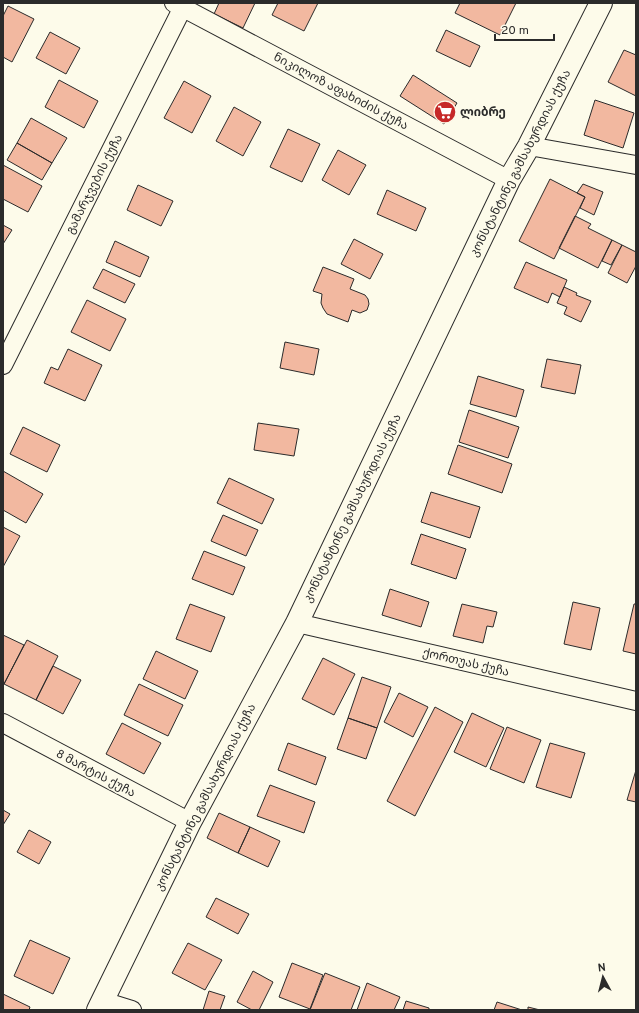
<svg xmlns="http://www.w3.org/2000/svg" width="639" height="1013" font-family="Overpass,'Noto Sans Georgian',sans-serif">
	<rect width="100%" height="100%" fill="#fdfbea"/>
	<path fill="#f2b8a0" stroke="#2b2b2b" d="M219,3H255L243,28L214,14Z
		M278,3H318L304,31L272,15Z
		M460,3H516L500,35L455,13Z
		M8,6L34,19L12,62L3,57V16Z
		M446,30L480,46L470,67L436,51Z
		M50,32L80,48L66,74L36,58Z
		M624,50L636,55V96L608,82Z
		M413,75L457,103L444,124L400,96Z
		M59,80L98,101L84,128L45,107Z
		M184,81L211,96L192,133L164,118Z
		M595,100L634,113L623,148L584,135Z
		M234,107L261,122L243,156L216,141Z
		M31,118L67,138L52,163L17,143Z
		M288,129L320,144L302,182L270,167Z
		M17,143L52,163L42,180L7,160Z
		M338,150L366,165L349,195L322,180Z
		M3,165L42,186L28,212L3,199Z
		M550,179L585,197L554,259L519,241Z
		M583,184L603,192L594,215L580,208L585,197L577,193Z
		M138,185L173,201L161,226L127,210Z
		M387,190L426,208L416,231L377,214Z
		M575,216L591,224L588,228L612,240L598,268L559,248Z
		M3,225L12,230L3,244Z
		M354,239L383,254L370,279L341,264Z
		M612,240L622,245L611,265L602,261Z
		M115,241L149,257L140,277L106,262Z
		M622,245L636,252V266L627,283L608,273Z
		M526,262L567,280L560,297L552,293L548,303L514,288Z
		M323,267L354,279L350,289L365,295L368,299L369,304L367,310L360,313L352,310L348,322L327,314L323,308L321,303L322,294L313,291Z
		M103,269L135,284L125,303L93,288Z
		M564,287L577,293L576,295L591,301L581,322L564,314L567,307L557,303Z
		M87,300L126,319L110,351L71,332Z
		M285,342L319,349L314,375L280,368Z
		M68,349L102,365L85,401L44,383L51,367L58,370Z
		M547,359L581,365L575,394L541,387Z
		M478,376L524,390L516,417L470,404Z
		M469,410L519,427L508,458L459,442Z
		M258,423L299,429L294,456L254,450Z
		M23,427L60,445L47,472L10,454Z
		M458,445L512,464L502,493L448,474Z
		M3,471L43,494L26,523L3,510Z
		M229,478L274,499L262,524L217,503Z
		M431,492L480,507L470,538L421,522Z
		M223,515L258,530L246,556L211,541Z
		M3,527L20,536L3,567Z
		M421,534L466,549L456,579L411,564Z
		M204,551L245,567L233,595L192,579Z
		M390,589L429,602L421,627L382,615Z
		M573,602L600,608L591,650L564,644Z
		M190,604L225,617L211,652L176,639Z
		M462,604L497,612L493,627L487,626L483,643L453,636Z
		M634,604H636V654L623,651Z
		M3,635L24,645L4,684L3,683Z
		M27,640L58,656L36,700L4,684Z
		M156,651L198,671L185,699L143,679Z
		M323,658L355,674L334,715L302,699Z
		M53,666L81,680L63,714L36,700Z
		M362,677L391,687L377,728L348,718Z
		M139,684L183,705L168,736L124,715Z
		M399,693L428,707L413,737L384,722Z
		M435,707L463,722L415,816L387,801Z
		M472,713L504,728L486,767L454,752Z
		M348,718L377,728L366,759L337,749Z
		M122,723L161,743L144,774L106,754Z
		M507,727L541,740L524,783L490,769Z
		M288,743L326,757L316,785L278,770Z
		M550,743L585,753L571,798L536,787Z
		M636,770V802L627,800Z
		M270,785L315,802L304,833L257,816Z
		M3,810L10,814L3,825Z
		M219,813L250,827L238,853L207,838Z
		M250,827L280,841L268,867L238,853Z
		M29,830L51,842L39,864L17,852Z
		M216,898L249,914L238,934L206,917Z
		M30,940L70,958L53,994L14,976Z
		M188,943L222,960L205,990L172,973Z
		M292,963L323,975L310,1009L279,997Z
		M253,971L273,982L259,1010H252L237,1002Z
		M325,973L360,987L351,1010H310Z
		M367,983L400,997L394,1010H357Z
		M209,991L225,996L220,1010H203Z
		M3,994L30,1007L29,1010H3Z
		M406,1001L429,1008V1010H403Z
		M497,1002L522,1010H494Z
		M528,1007L540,1010H528Z"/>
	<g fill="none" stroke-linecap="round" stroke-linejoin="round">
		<g stroke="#2b2b2b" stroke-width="20">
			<path id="minor" d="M174,3L509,180
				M529,146L636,165
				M3,365L185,3
				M297,623L636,701
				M3,723L190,822
				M103,1001L132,1010"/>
		</g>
		<g stroke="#2b2b2b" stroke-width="24">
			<path id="secondary" d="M98,1010L190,822L297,623L509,180L529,146L601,3"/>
		</g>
		<use href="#minor" stroke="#fdfbea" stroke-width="18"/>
		<use href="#secondary" stroke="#fdfbea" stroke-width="22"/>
	</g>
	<defs>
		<g id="supermarket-disc" transform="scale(1.15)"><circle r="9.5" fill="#c62828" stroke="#fdfbea"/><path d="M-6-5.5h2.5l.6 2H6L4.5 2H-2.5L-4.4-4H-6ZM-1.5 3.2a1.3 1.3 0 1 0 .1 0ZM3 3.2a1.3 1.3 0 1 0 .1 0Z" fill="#fff"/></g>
	</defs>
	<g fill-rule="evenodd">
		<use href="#supermarket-disc" x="445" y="112"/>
	</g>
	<g text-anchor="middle" stroke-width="3" stroke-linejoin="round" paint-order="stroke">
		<g font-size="12" fill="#2b2b2b" stroke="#fdfbea">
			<text transform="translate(341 91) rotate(28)" y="4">ნიკილოზ აფახიძის ქუჩა</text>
			<text transform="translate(520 163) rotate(-63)" y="4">კონსტანტინე გამსახურდიას ქუჩა</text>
			<text transform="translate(94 184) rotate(-63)" y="4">გამარჯვების ქუჩა</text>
			<text transform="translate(352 508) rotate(-64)" y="4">კონსტანტინე გამსახურდიას ქუჩა</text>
			<text transform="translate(466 662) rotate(13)" y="4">ქორთუას ქუჩა</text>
			<text transform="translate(96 773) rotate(28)" y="4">8 მარტის ქუჩა</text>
			<text transform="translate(205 797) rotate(-63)" y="4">კონსტანტინე გამსახურდიას ქუჩა</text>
		</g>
		<g font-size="12" font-weight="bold" fill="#2b2b2b" stroke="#fdfbea" text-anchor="start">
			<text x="460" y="116">ლიბრე</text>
		</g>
	</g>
	<rect width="639" height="1013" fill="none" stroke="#2b2b2b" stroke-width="8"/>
	<g transform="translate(603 977) rotate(353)" stroke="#fdfbea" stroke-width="3" paint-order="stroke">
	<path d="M0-3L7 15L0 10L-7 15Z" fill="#2b2b2b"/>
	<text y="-6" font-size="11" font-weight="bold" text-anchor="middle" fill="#2b2b2b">N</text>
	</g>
	<path d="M495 34v6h59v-6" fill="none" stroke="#2b2b2b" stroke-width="2"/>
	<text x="501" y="34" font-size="12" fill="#2b2b2b" stroke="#fdfbea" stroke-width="3" paint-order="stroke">20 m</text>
</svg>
